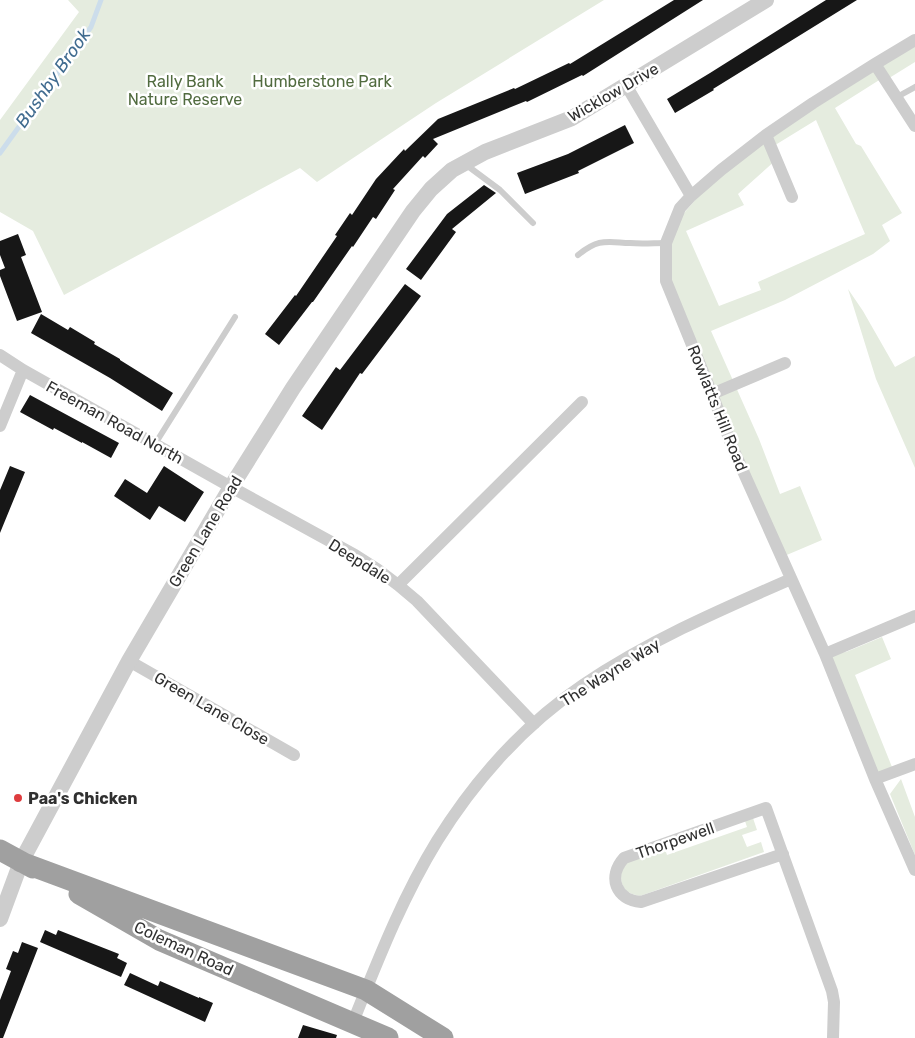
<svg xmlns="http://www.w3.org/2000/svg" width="915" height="1038" font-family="Rubik,sans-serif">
	<rect width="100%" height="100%" fill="#fff"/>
	<path fill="#e5ecdf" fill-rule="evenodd" d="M68,0H604L436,103L317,182L300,168L64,295L33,231L0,212V120L79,12Z
		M915,40V62L886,80L884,77L835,108L856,144L861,146L902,213L882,225L890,241L873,254L785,300L711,331L759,439L780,494L800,486L822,540L782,557L666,281L672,227L721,170ZM816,120L865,234L758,282L761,290L719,306L686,231L744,205L738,194L777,159L772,147Z
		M848,289L863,311L895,367L915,356V468L876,379Z
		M882,637L891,659L855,675L894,772L875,779L825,654L846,652Z
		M901,779L915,817V855L890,794Z
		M753,818L757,830L742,835L747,847L761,842L764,852L640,896C636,895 631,894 628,892C618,885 619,867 630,861C640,856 653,853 665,849L667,855L747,827L745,821Z"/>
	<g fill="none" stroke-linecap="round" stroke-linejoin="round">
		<path stroke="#ccddeb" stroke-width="5" d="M0,153L91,27L101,0"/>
	</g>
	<path fill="#171717" d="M674,0H703L583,76L582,75L527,102L526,101L433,139L438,144L425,158L423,156L393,189L395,190L376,219L373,217L353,247L352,246L313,302H312L279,345L265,334L295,295L296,296L337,236L335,235L350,213L352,215L376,179L404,149L405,151L438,119L514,88L515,89L569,63L570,64Z
		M826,0H857L713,89L714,90L675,113L667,99L710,73Z
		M625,125L634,143L578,171L579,173L525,194L517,173L568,154Z
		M484,185L496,193L452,229L456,232L421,280L406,269L447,214Z
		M18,234L26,255L21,257L42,312L17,321L0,276V270L5,268L0,255V241Z
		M405,284L421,296L362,374L360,373L322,430L302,416L336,367L340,370Z
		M41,314L68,330L70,327L95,342L94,344L120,359V360L173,393L162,411L110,378L31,333Z
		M30,395L119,443L111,458L82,442V443L54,428L53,430L20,412Z
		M10,466L25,472L0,533V490Z
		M164,466L204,492L185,522L159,506L150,520L114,496L125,479L147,493Z
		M45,930L56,935L58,930L119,954L117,958L127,963L121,977L40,942Z
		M22,942L38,948L3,1038H0V1000L11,971L6,969L13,951L18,953Z
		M130,973L158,986L160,981L199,998V997L213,1003L205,1022L124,985Z
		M303,1025L337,1035L336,1038H298Z"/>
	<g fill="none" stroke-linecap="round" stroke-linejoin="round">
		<path stroke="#cdcdcd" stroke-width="6" d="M897,97L915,87
			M465,164L500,190L533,223
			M578,255C599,238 606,242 630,243C642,244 654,243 666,243
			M155,444L235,317"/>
		<path stroke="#cdcdcd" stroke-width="12" d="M915,40L875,64L813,103L766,135L721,170L691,196L680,208L666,243V281L712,394L734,451L825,654L875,779L915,870
			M875,64L915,126
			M626,85L691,196
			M766,135L792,197
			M0,355L23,370L231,487L355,555L377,569L398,585L417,601L534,724
			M712,394L785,363
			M0,426L23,370
			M398,585L582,402
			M825,654L915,616
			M129,661L294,755
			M875,779L915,764
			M783,854L641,902C616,900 607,877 624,858L766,808L832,991L834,1002L833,1038
			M353,1022C378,960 402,898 437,841C475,780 524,725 583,685C648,641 720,610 791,579"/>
		<path stroke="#cdcdcd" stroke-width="16" d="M0,919L21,862L129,661L231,487L293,388L413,211L431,189L452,170L485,152L572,118L766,0"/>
		<path stroke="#a0a0a0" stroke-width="21" d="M0,850L33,868
			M21,862L366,990L443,1038
			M79,894L159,940L388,1038"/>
	</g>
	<circle fill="#de3c3e" stroke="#fff" stroke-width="2" cx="18" cy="798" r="5"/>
	<g text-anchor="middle" stroke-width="5" stroke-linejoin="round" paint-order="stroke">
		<g font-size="16" fill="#516b3f" stroke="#fff">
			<text x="185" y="87">Rally Bank<tspan x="185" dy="18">Nature Reserve</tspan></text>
			<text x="322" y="87">Humberstone Park</text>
		</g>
		<g font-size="16" fill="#303030" stroke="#fff">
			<text transform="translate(613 92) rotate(-30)" y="6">Wicklow Drive</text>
			<text transform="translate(718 408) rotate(68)" y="6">Rowlatts Hill Road</text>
			<text transform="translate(115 422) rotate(29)" y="6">Freeman Road North</text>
			<text transform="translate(205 531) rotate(-59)" y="6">Green Lane Road</text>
			<text transform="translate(360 561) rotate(32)" y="6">Deepdale</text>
			<text transform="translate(610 672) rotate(-32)" y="6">The Wayne Way</text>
			<text transform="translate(212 708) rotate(30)" y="6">Green Lane Close</text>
			<text transform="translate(675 840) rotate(-19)" y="6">Thorpewell</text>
			<text transform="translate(184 948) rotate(25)" y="6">Coleman Road</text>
		</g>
		<g font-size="16" font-weight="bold" fill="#303030" stroke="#fff" text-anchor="start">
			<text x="28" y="804">Paa's Chicken</text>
		</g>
		<g font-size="18" font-style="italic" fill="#416c90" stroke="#fff">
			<text transform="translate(53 78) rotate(-55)" y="6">Bushby Brook</text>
		</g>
	</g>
</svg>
